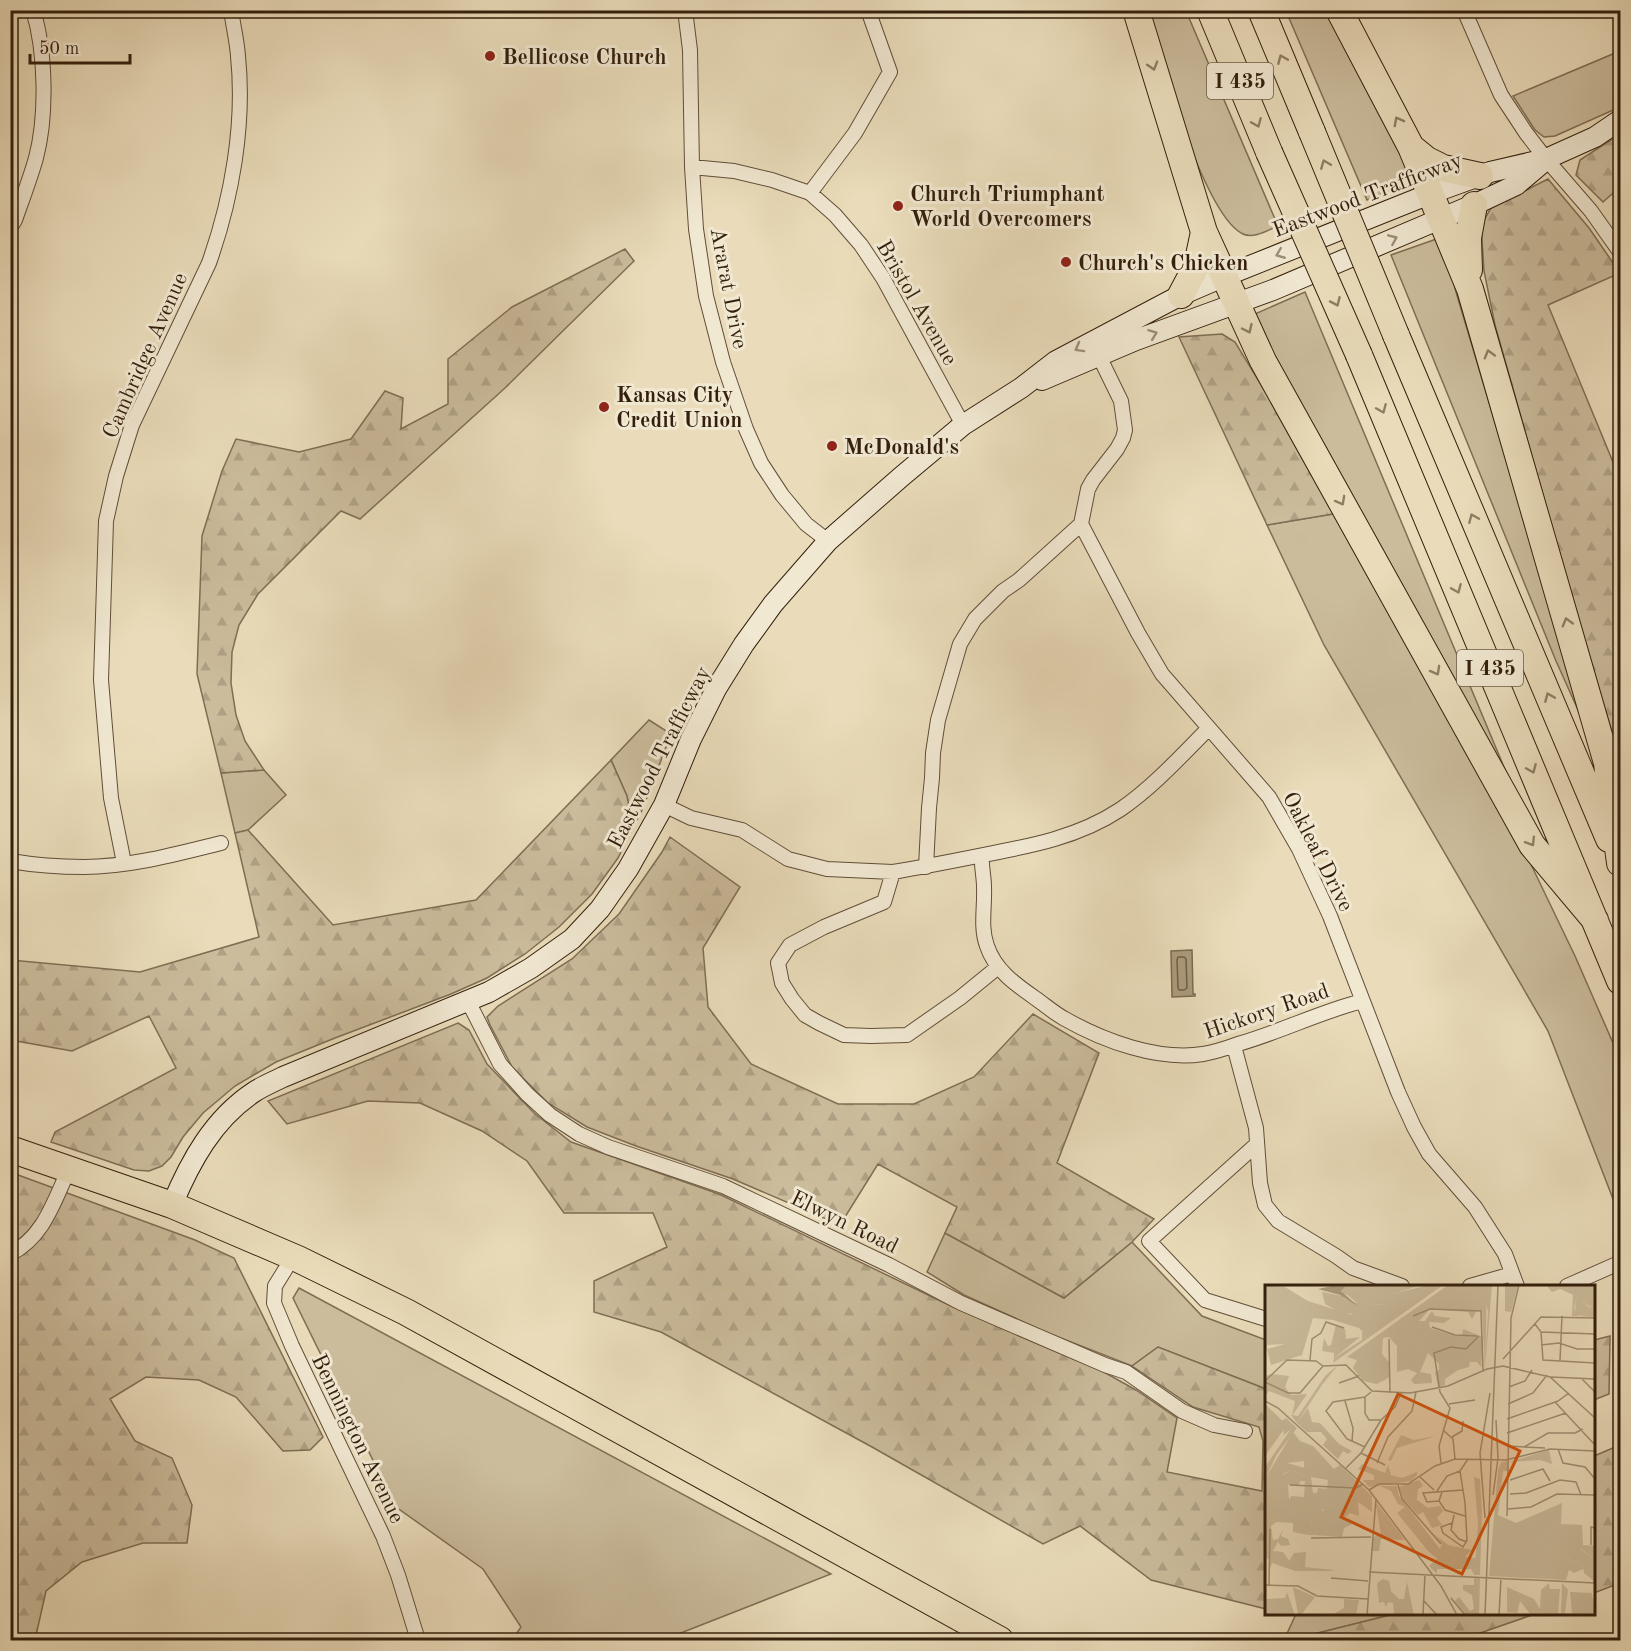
<svg xmlns="http://www.w3.org/2000/svg" width="1631" height="1651" font-family="'Old Standard TT',serif">
	<defs>
		<pattern id="forest-firs" width="22" height="20" patternUnits="userSpaceOnUse" patternTransform="scale(1.5)"><rect width="22" height="20" fill="#cbbc9c"/><path d="M5 1l3.5 6h-7zM16 11l3.5 6h-7z" fill="#afa185"/></pattern>
	</defs>
	<rect width="100%" height="100%" fill="#eadcba"/>
	<filter id="stains"><feTurbulence type="fractalNoise" baseFrequency=".00333" numOctaves="4"/><feColorMatrix values="0 0 0 0 .2 0 0 0 0 .09 0 0 0 0 .02 0 0 0 .5 -.17"/></filter>
	<radialGradient id="worn" r=".72"><stop offset=".6" stop-color="#630" stop-opacity="0"/><stop offset="1" stop-color="#630" stop-opacity=".3"/></radialGradient>
	<path fill="#cbbc9c" stroke="#7f6e54" stroke-width="1.5" d="M1145,11H1186L1278,226C1268,230 1254,239 1243,234C1204,216 1159,55 1145,11Z
		M1286,11H1326L1417,179L1367,200Z
		M1620,51V107L1555,136L1544,137L1535,130L1513,96Z
		M1442,237L1456,292L1587,730L1556,661L1391,255Z
		M1305,292L1509,779L1248,317Z
		M1339,513L1525,852L1575,956L1620,1059V1217L1548,1031L1324,645L1267,525Z
		M649,720L671,734L643,808L633,828L627,796L611,760Z
		M264,770L286,795L248,830L235,833L221,773Z
		M945,1233L1064,1298L1132,1242L1202,1316L1266,1340V1389L1158,1347L1132,1366L1048,1333L964,1295L927,1272Z
		M299,1288L831,1574L663,1640H512L521,1627L483,1569L396,1507L293,1298Z
		M1296,1614H1394L1290,1640H1284Z"/>
	<path fill="url(#forest-firs)" stroke="#7f6e54" stroke-width="1.5" d="M1620,134V187L1603,202L1576,175L1580,160Z
		M1548,179L1589,228L1620,273L1548,305L1620,479V759L1584,640L1495,325L1484,271L1481,225L1491,208Z
		M625,249L634,261L505,388L360,519L341,511L258,594L239,625L232,652L231,683L236,715L245,741L264,770L221,773L197,674L202,536L222,471L236,439L299,452L351,439L385,391L403,398L401,429L448,404V359L512,307Z
		M1222,334L1235,342L1339,513L1267,525L1179,337Z
		M611,760L627,796L633,828L618,858L592,894L559,927L525,954L487,978L451,994L335,1038L276,1062L235,1086L203,1113L183,1137L171,1157L162,1166L149,1171L134,1170L51,1142L55,1132L176,1068L149,1016L72,1051L11,1040V960L140,972L259,937L235,833L248,830L333,925L476,900Z
		M670,837L740,887L703,948L708,1007L751,1064L838,1104H914L974,1077L1033,1014L1099,1053L1057,1163L1154,1219L1132,1242L1064,1298L945,1233L957,1207L878,1164L840,1225L733,1179L636,1146L587,1127L548,1103L512,1067L490,1025L487,1017L498,1006L572,959L619,914L662,852Z
		M458,1023L469,1030L487,1064L534,1113L571,1142L719,1194L951,1306L1102,1371L1136,1390L1177,1418L1167,1472L1262,1491L1263,1441L1259,1427L1193,1407L1132,1366L1158,1347L1266,1389V1609L1151,1580L1080,1526L1043,1544L872,1447L661,1332L594,1312V1281L667,1247L653,1213H564L527,1161L482,1131L420,1103L368,1101L287,1124L268,1101Z
		M10,1172L195,1240L234,1258L323,1437L310,1450L283,1451L236,1397L199,1380L146,1377L110,1399L135,1441L172,1458L192,1505L187,1543H143L82,1562L46,1591L35,1640H11Z
		M1610,1336L1609,1394L1594,1400V1340Z
		M1620,1445V1583L1594,1593V1456Z
		M1394,1614H1535L1460,1640H1290Z"/>
	<path fill="#ac9c7f" stroke="#7c6a51" stroke-width="1.5" d="M1192,950L1193,994H1195V996L1172,997L1171,951Z"/>
	<g fill="none" stroke-linecap="round" stroke-linejoin="round">
		<path stroke="#705e46" stroke-width="1.5" d="M1178,957H1184L1186,959L1187,988L1184,990H1179L1178,988L1177,960Z"/>
		<g stroke="#614e38" stroke-width="16">
			<path id="street" d="M685,10L690,50L692,167L696,229L706,296L723,362L746,429L761,463L782,495L806,524L828,541
				M1464,10L1501,95L1526,133L1546,159L1591,211L1620,252
				M692,167L734,171L772,180L810,193L835,215L861,245L883,278L963,425
				M810,193L855,133L890,72L868,10
				M10,228L15,220C22,200 30,179 36,158C47,116 46,52 33,10
				M1099,356L1121,401L1125,430L1123,438L1117,449L1093,480L1088,489L1081,524L1138,633L1162,674L1269,797L1299,849L1330,916L1398,1092L1414,1127L1429,1154L1475,1207L1505,1254L1517,1286
				M664,805L691,818L742,830L788,859L827,869L893,872
				M982,856C981,866 984,876 984,887C985,907 980,927 987,946C995,970 1015,984 1035,998C1045,1005 1054,1013 1065,1019C1104,1041 1158,1061 1203,1054C1215,1052 1227,1048 1238,1044C1280,1032 1320,1012 1362,1001
				M10,861C34,865 60,867 84,867C130,867 176,854 221,843
				M124,863L111,798L101,680L106,521L116,476L132,425L209,263C232,198 245,124 238,56C237,41 233,25 231,10
				M926,867L929,808L932,778L933,753L938,720L960,644L975,619L1003,591L1019,580L1081,524
				M998,967L960,998L907,1035L871,1036L844,1035L819,1023L805,1015L792,999L782,983L778,963L790,945L824,927L884,902L893,872C923,867 953,861 983,855C1031,846 1079,837 1121,809C1154,786 1181,756 1209,728
				M468,1001L500,1064L527,1094L550,1115L579,1134L608,1147L723,1186L889,1265L961,1303L1105,1365L1126,1372L1182,1411L1214,1425L1245,1431
				M1234,1046L1256,1128L1260,1183L1265,1205L1278,1221L1336,1256L1353,1268L1402,1286
				M1257,1144L1149,1241L1205,1300L1266,1319
				M10,1254C44,1237 54,1201 69,1169
				M293,1257L275,1286L274,1303L292,1346L383,1536L398,1575L418,1640
				M1470,1286L1512,1274
				M1567,1286L1619,1263"/>
		</g>
		<g stroke="#331f0c" stroke-width="22">
			<path id="secondary" d="M1042,380L1136,340L1273,290L1480,202L1516,185L1542,163
				M172,1205C190,1162 213,1119 254,1092C263,1086 273,1082 283,1077L489,992L531,968L572,939L600,909L628,869L664,805L691,739L716,689L744,644L773,604L828,541L901,477L963,425L1021,388L1056,361L1181,295L1225,276L1432,193L1490,172L1546,159L1595,137L1620,120"/>
		</g>
		<g stroke="#331f0c" stroke-width="28">
			<path id="highway" d="M1136,10L1204,232L1263,361L1532,845L1595,920
				M1210,10L1269,152
				M1261,10L1312,132
				M1339,10L1411,147L1470,289L1607,763L1620,863
				M1411,147L1427,160L1443,168L1480,176
				M1469,270L1468,238L1474,205
				M1181,295L1197,265L1204,232
				M1396,335L1609,839
				M1359,355L1620,981
				M10,1149L172,1205L298,1259L406,1312L1000,1640"/>
		</g>
		<use href="#street" stroke="#f1e8d2" stroke-width="14"/>
		<use href="#secondary" stroke="#f1e8d2" stroke-width="20"/>
		<use href="#highway" stroke="#eadcba" stroke-width="26"/>
		<g stroke="#331f0c" stroke-width="28" stroke-linecap="butt">
			<path id="highway-bridge" d="M1312,132L1396,335
				M1269,152L1359,355"/>
		</g>
		<use href="#highway-bridge" stroke="#eadcba" stroke-width="26"/>
	</g>
	<defs><path id="oneway-chevron" d="M-2-3.5L2.5 0L-2 3.5" fill="none" stroke-width="1.6" stroke-linecap="round" stroke-linejoin="round" transform="scale(1.5)"/></defs>
	<g stroke="#8e7e63">
		<use href="#oneway-chevron" transform="translate(1282 59) rotate(-113)"/>
		<use href="#oneway-chevron" transform="translate(1153 66) rotate(73)"/>
		<use href="#oneway-chevron" transform="translate(1398 121) rotate(-118)"/>
		<use href="#oneway-chevron" transform="translate(1257 123) rotate(67)"/>
		<use href="#oneway-chevron" transform="translate(1325 164) rotate(-112)"/>
		<use href="#oneway-chevron" transform="translate(1336 302) rotate(66)"/>
		<use href="#oneway-chevron" transform="translate(1248 329) rotate(65)"/>
		<use href="#oneway-chevron" transform="translate(1489 354) rotate(-106)"/>
		<use href="#oneway-chevron" transform="translate(1382 409) rotate(67)"/>
		<use href="#oneway-chevron" transform="translate(1341 501) rotate(61)"/>
		<use href="#oneway-chevron" transform="translate(1473 518) rotate(-113)"/>
		<use href="#oneway-chevron" transform="translate(1457 589) rotate(67)"/>
		<use href="#oneway-chevron" transform="translate(1567 622) rotate(-106)"/>
		<use href="#oneway-chevron" transform="translate(1436 671) rotate(61)"/>
		<use href="#oneway-chevron" transform="translate(1549 697) rotate(-113)"/>
		<use href="#oneway-chevron" transform="translate(1532 769) rotate(67)"/>
		<use href="#oneway-chevron" transform="translate(1531 842) rotate(58)"/>
	</g>
	<g stroke="#9c8e79">
		<use href="#oneway-chevron" transform="translate(1393 239) rotate(-23)"/>
		<use href="#oneway-chevron" transform="translate(1280 254) rotate(158)"/>
		<use href="#oneway-chevron" transform="translate(1153 334) rotate(-21)"/>
		<use href="#oneway-chevron" transform="translate(1079 348) rotate(151)"/>
	</g>
	<g fill="#8f2418" stroke="#f1e8d2" stroke-width="2">
		<circle cx="490" cy="56" r="6"/>
		<circle cx="898" cy="206" r="6"/>
		<circle cx="1066" cy="262" r="6"/>
		<circle cx="604" cy="407" r="6"/>
		<circle cx="832" cy="446" r="6"/>
	</g>
	<g text-anchor="middle" stroke-width="6" stroke-linejoin="round" paint-order="stroke">
		<g fill="#f1e8d2" stroke="#6c5b47" stroke-width="1.5">
			<rect x="1207" y="63" width="66" height="36" rx="4.5"/>
			<rect x="1457" y="650" width="66" height="36" rx="4.5"/>
		</g>
		<g font-size="21" font-weight="bold" fill="#331f0c">
			<text x="1240" y="88">I 435</text>
			<text x="1490" y="675">I 435</text>
		</g>
		<g font-size="22" font-weight="bold" fill="#331f0c" stroke="#f1e8d2" text-anchor="start">
			<text x="502" y="64">Bellicose Church</text>
			<text x="910" y="201">Church Triumphant<tspan x="910" dy="25">World Overcomers</tspan></text>
			<text x="1078" y="270">Church's Chicken</text>
			<text x="616" y="402">Kansas City<tspan x="616" dy="25">Credit Union</tspan></text>
			<text x="844" y="454">McDonald's</text>
		</g>
		<g font-size="22" fill="#331f0c" stroke="#f1e8d2">
			<text transform="translate(1367 194) rotate(-21)" y="8">Eastwood Trafficway</text>
			<text transform="translate(730 288) rotate(79)" y="8">Ararat Drive</text>
			<text transform="translate(918 302) rotate(60)" y="8">Bristol Avenue</text>
			<text transform="translate(144 355) rotate(-66)" y="8">Cambridge Avenue</text>
			<text transform="translate(658 757) rotate(-63)" y="8">Eastwood Trafficway</text>
			<text transform="translate(1319 851) rotate(63)" y="8">Oakleaf Drive</text>
			<text transform="translate(1266 1010) rotate(-19)" y="8">Hickory Road</text>
			<text transform="translate(845 1221) rotate(26)" y="8">Elwyn Road</text>
			<text transform="translate(359 1438) rotate(64)" y="8">Bennington Avenue</text>
		</g>
	</g>
	<g transform="translate(1265 1285)">
		<rect width="330" height="330" fill="#eadcba"/>
		<path d="M56,0H156L128,9V19L125,20L104,19L78,8L76,2ZM164,0H178L68,78L69,73L97,55V47L100,48ZM222,0H227L220,83L223,27L220,13ZM330,6V32L307,31L308,8L312,12L309,23L313,31H320L318,25L325,31V22L317,17L322,13L321,18L327,22ZM57,7L77,11L90,23V29L76,28L60,19ZM73,80L57,100L32,138L26,130L33,131L60,91ZM21,133L32,143L12,169L0,194V182L26,144L19,150L17,136ZM22,178L40,183L39,191L26,185L18,189ZM209,192L215,194L217,226L215,290H209L213,240ZM110,216L140,255L116,254L114,266H107V253L116,248ZM56,225L70,230L57,233L49,250H44L47,234ZM317,240L315,264L330,274V297L319,288L317,278L291,271L285,260ZM181,266L188,270L189,279L172,276V289L164,281ZM209,292L215,293L214,330H201L190,316L194,312L205,326L209,324L207,310L198,305V300H209Z" fill="#cbbc9c"/>
		<path d="M0,0L20,2L43,16L87,30L90,23L76,13L92,18L79,7L104,19L125,20L127,9L164,0L100,49L94,43L68,35L48,33L37,70L6,80L2,64L20,59L2,60L0,73ZM183,0H222L220,83L217,26L212,25L207,34L203,27L165,24L154,36H160L167,26L170,31L186,33L179,38L164,37L165,43L191,51H197L198,44L218,52L216,82L212,77H205L204,82L193,85L180,94V100L173,102L170,87L174,85V79L163,68L155,87L166,89L167,98L149,99L146,95L152,88L143,84L132,87V61L124,52L118,53L117,69L124,77L125,92L112,99L98,96L88,83L92,75L82,72ZM240,0H253L246,27L240,26ZM281,0H330L328,22L321,18L322,13L317,17L326,24L325,32L318,25L320,31L310,30L311,11L295,4L287,7ZM71,40L80,44L81,54L95,52L69,73V68L57,66L59,53L63,61L66,60ZM7,89L24,91L20,102L26,110L42,109L27,131L30,116L4,106L0,111V91ZM0,119L22,140L0,171ZM43,123L47,137L55,138L74,159L87,166L83,169L78,166L73,174L58,160L62,154L56,147H42L32,138ZM28,147L35,156L48,161L69,184L75,180L107,211V227L93,217L94,231L85,228L78,234L90,238L79,243L77,252L49,250L57,232L70,230L60,229L58,224L47,234L44,250L28,247V238L11,237L6,241L8,255L13,254L18,244L16,251L23,254L25,260L16,261L13,257L8,266L18,267L24,276L29,268L41,267L40,282L69,285L66,286H30L7,278L4,286V274L0,273V194ZM39,176V191L26,185L18,190L22,178ZM46,192L63,195L62,204L53,203L52,208H48ZM35,196H40L39,212L26,211L24,215L23,200L34,201ZM136,150L149,155L171,151L132,163L126,176L123,175ZM284,165L287,179L275,175L244,177ZM242,176L244,186H238L233,230L251,238L297,218L296,239L317,240L318,260L330,261V274L312,261H291V271L317,278L318,284L309,288L304,285L301,295L224,291L233,185L236,177ZM97,179L120,188L123,180L126,190L137,193L152,187V190L146,196L104,202L98,195H109V190L93,184ZM154,195L158,201L153,204L152,215L163,223L175,221L178,226L172,233L177,240L167,243L158,227L153,230L138,214L134,202ZM115,201H132L134,211L175,264L177,259L170,250L183,260L207,265L200,272L211,273L209,289L206,284H172V276L189,279L188,270L181,266L173,274L164,267L132,228L140,222L133,219L126,206ZM118,294L124,296L126,306L134,314H139L142,297L149,330H129L128,318L123,317L121,322L119,317L114,318L112,298ZM284,298L285,304H295L293,328H296L297,298L303,305L300,328L307,329L305,307L327,308L330,330H266L255,316L252,328L242,327V302L269,314L275,324L276,305ZM28,302L50,312L36,330L33,329ZM22,307L30,330H0V314L20,313ZM79,314L94,315L91,330H67L79,323Z" fill="#cbbc9c" fill-rule="evenodd"/>
		<path d="M67,1L80,2L76,6L94,22L75,10L53,4Z" fill="#ac9c7f"/>
		<path fill="none" stroke="#a19074" stroke-width="1.5" d="M148,31L165,24L216,26L218,85M270,39L276,47L278,75L330,78M167,42L190,50L212,51M276,47L330,49M124,54L125,108M276,60L294,58L312,64H330M238,74L276,32L330,33M45,75L47,54L56,48L61,37L79,43M295,75L297,31M286,92L330,94M317,94L330,107M0,96L22,75L51,76L58,81M0,97L23,108H35L58,81L81,80L107,106L145,108L183,101L222,84L238,81L285,92L330,133M74,98L94,91M244,102L260,96L267,85M106,107L100,112V128L104,135H116M100,112L68,117L61,126L82,154L100,162M0,116L13,123L104,205L176,301L192,330M80,116L88,143L87,157M290,117L330,160M184,119L210,115M243,119L268,108L282,90M242,134L293,116L304,108M179,146L188,154L190,174M242,148L301,128M187,152L197,146L198,136M242,161L280,163M259,162L283,148H310L318,144M293,164L298,178L320,182L330,194M96,168L120,180M241,175L285,164L330,166M112,178L123,152L147,126L151,107M176,178L174,161L185,123L175,107L169,68L186,62L201,64L214,51M81,183L96,168L116,135L130,122L136,108M155,192L169,205M245,195L278,184L285,196M25,200L91,203L98,199M133,200L137,214L176,259M104,205L114,199H143L170,181L190,174L243,175M172,206L182,191L195,186M177,207L174,216L180,225L200,231M245,209L261,208L295,195L311,197L316,210M228,210L233,173L231,135M174,216L162,217L158,208L198,205M243,224L266,222L292,209L330,210M189,230L186,245L194,254L202,257M242,231L246,33L254,0M220,233L215,168L225,108M187,238L176,242L178,248L198,262L202,255L200,218L195,186L203,174M46,253L106,252M326,260V242L330,243M104,287L330,298M66,293L103,296M0,300L33,301L52,311L103,314M4,300L5,244M186,313L200,330M159,316L172,330M102,330L111,213M158,330L160,289M220,330L233,0M234,330L236,293"/>
		<path fill="#d6530c" fill-opacity="0.15" stroke="#d6530c" stroke-width="3" d="M133,109L255,166L197,289L76,232Z"/>
		<rect width="330" height="330" fill="none" stroke="#331f0c" stroke-width="3"/>
	</g>
	<rect width="1631" height="1651" fill="none" stroke="#eadcba" stroke-width="36"/>
	<rect x="12" y="12" width="1607" height="1627" fill="none" stroke="#331f0c" stroke-width="3"/>
	<rect x="18" y="18" width="1595" height="1615" fill="none" stroke="#331f0c" stroke-width="1.5"/>
	<path d="M30 54v9h100v-9" fill="none" stroke="#331f0c" stroke-width="3"/>
	<text x="39" y="54" font-size="18" fill="#331f0c" stroke="#f1e8d2" stroke-width="4.5" paint-order="stroke">50 m</text>
	<rect width="100%" height="100%" filter="url(#stains)"/>
	<rect width="100%" height="100%" fill="url(#worn)"/>
</svg>
